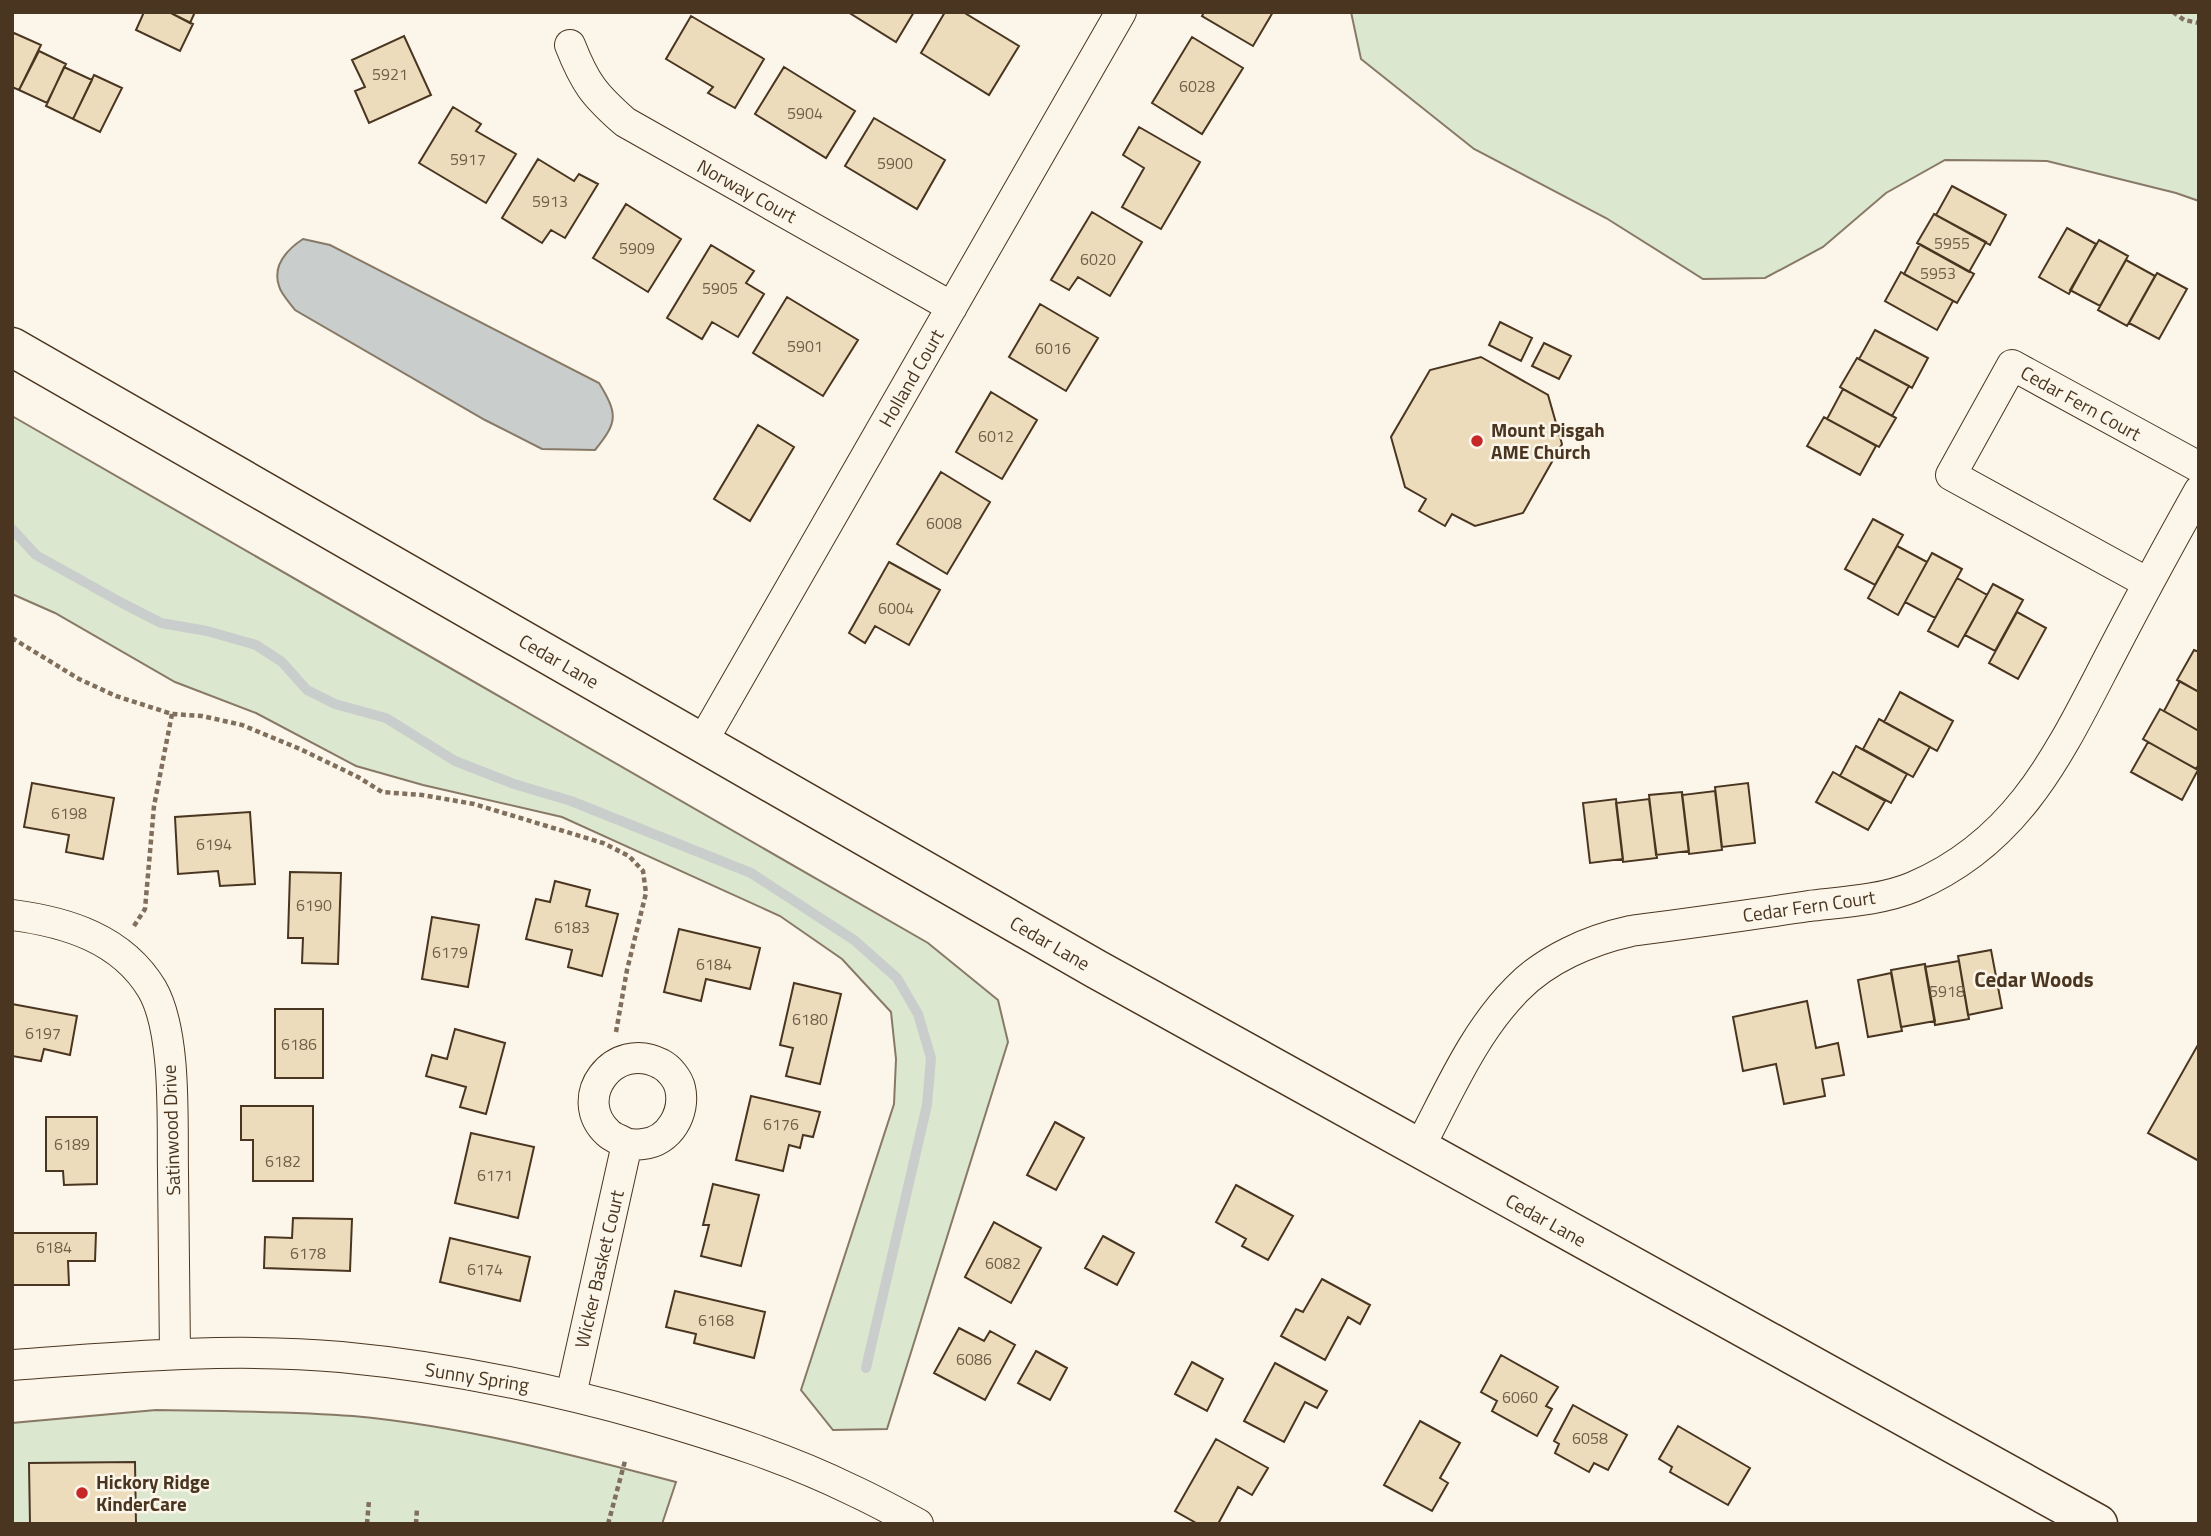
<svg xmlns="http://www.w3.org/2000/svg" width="2211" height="1536" font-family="'Titillium Web',sans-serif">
	<rect width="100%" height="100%" fill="#fbf6e9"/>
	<path fill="#dce7d0" stroke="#887966" stroke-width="2" d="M1351,12H2199V201L2176,193L2047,161L1945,160L1886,193L1823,247L1765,278L1703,279L1606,218L1474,149L1361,59Z
		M12,416L928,943L998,1000L1008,1042L887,1429L833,1430L801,1390L894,1104L896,1059L891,1012L842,959L780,916L562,817L423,785L356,766L256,713L175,682L55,613L12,594Z
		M156,1410C221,1411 287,1411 353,1416C462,1426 569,1454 676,1482L662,1524H12V1423Z"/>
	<path fill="#c9cecd" stroke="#887966" stroke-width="2" d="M303,239L330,245L599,383C618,414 618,422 595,450L542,449L485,420L295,310C290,303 281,294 279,286C272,265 288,249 303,239Z"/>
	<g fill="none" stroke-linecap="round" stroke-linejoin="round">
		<path stroke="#c9cecd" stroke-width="10" d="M12,529L36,555L122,603L161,623L207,631L256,645L282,662L307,690L335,704L386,718L455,761L514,784L571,801L751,873L854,940L897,978L918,1014L931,1058L927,1105L866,1368"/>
	</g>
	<path fill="#ecdcbc" stroke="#4a3520" stroke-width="2" d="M144,12H169L193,24L180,51L136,30Z
		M169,12H195L190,23Z
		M848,12H914L896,42Z
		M945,12H963L1019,46L989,95L921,53Z
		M1204,12H1273L1253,46L1202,16Z
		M691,16L764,59L735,108L708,93L713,87L666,59Z
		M14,33L41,45L19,90L12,87V37Z
		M404,36L431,95L369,123L355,91L365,87L352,60Z
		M1192,37L1243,68L1202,134L1152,103Z
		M39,51L66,64L47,103L19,90Z
		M64,67L92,80L73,119L46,106Z
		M784,67L855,111L826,158L755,114Z
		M94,75L122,88L100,132L73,119Z
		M453,107L481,124L476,131L516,154L486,203L419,163Z
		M874,118L945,160L917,209L845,166Z
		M1139,127L1200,162L1161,229L1122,207L1144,168L1123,155Z
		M538,159L574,181L579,174L598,184L565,238L551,230L542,243L502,218Z
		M1952,186L2006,215L1990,245L1936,215Z
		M626,204L681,239L648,292L593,258Z
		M1092,212L1142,242L1110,296L1078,277L1069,290L1051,280Z
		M1934,214L1986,242L1969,272L1917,243Z
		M2067,228L2096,244L2069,294L2039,277Z
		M2099,240L2128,256L2100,306L2070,290Z
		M1920,244L1974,274L1957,303L1904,274Z
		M711,245L754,271L746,283L764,294L738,337L712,322L702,339L667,318Z
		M2126,260L2155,276L2127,326L2098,310Z
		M1901,272L1953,301L1937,330L1885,301Z
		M2157,273L2187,289L2159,339L2129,323Z
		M787,297L858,340L823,396L753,353Z
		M1040,304L1098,338L1066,391L1009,357Z
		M1500,322L1532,338L1521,361L1489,345Z
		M1875,330L1928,358L1912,388L1859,359Z
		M1544,343L1571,356L1559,379L1532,366Z
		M1481,357L1548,395L1562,444L1523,513L1475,526L1452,514L1445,526L1419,511L1426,499L1405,487L1391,437L1430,370Z
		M1857,358L1909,386L1892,416L1840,387Z
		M1843,389L1896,418L1879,447L1827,419Z
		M991,392L1037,420L1002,479L956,452Z
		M1824,417L1876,446L1860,475L1807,446Z
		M758,425L794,447L750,521L714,499Z
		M941,472L990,502L947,574L897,544Z
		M1873,519L1903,535L1875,585L1845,569Z
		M1897,546L1927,562L1898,615L1868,598Z
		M1932,553L1962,569L1935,618L1905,602Z
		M889,562L940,590L909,645L875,626L865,643L849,633Z
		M1957,578L1987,595L1958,647L1928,631Z
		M1993,584L2023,600L1995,651L1965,635Z
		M2017,612L2046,628L2018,679L1989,663Z
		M2194,650L2199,652V692L2177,680Z
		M2180,681L2199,692V731L2164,711Z
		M1900,692L1953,721L1937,751L1884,722Z
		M2160,709L2199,731V764L2196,769L2143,739Z
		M1879,719L1930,747L1913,777L1863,749Z
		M2148,742L2198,770L2182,800L2131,772Z
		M1856,746L1907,774L1891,803L1840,776Z
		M1833,772L1885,801L1868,830L1816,802Z
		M32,783L114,798L103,859L66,852L69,835L24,827Z
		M1748,783L1755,843L1722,847L1715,787Z
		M1715,791L1722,850L1689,854L1682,795Z
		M1682,792L1689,851L1656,855L1649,795Z
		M1616,799L1623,859L1590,863L1583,803Z
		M1649,799L1657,858L1623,862L1616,803Z
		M250,812L255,884L220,886L218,871L178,874L175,817Z
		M290,872L341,873L338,964L302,963L303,938H288Z
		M555,881L590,890L586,906L618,914L602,976L568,967L572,950L526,939L536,899L550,902Z
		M432,917L479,925L468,987L422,979Z
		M679,929L760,948L750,989L706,979L701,1001L664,992Z
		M1991,950L2002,1008L1968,1015L1958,956Z
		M1959,961L1969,1019L1935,1025L1925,967Z
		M1925,964L1935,1021L1901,1027L1891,970Z
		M1891,973L1902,1031L1868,1037L1858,980Z
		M794,983L841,994L820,1084L786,1076L793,1048L780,1045Z
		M1807,1001L1816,1048L1838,1043L1844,1075L1822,1079L1825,1096L1784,1104L1776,1064L1743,1071L1733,1017Z
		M12,1004L77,1016L70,1055L44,1049L41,1061L12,1056Z
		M275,1009H323V1078H275Z
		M455,1029L505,1043L486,1114L460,1107L466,1087L426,1076L432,1055L447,1059Z
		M2199,1043V1161L2148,1133Z
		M751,1096L820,1112L813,1137L803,1135L800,1148L789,1145L783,1171L736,1160Z
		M241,1106H313V1181H253V1140H241Z
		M46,1117H97V1184L64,1185L63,1171H46Z
		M1055,1122L1084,1138L1056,1190L1027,1175Z
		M471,1133L534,1147L518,1218L455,1203Z
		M713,1184L759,1195L741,1266L701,1256L709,1225H703Z
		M1236,1185L1293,1216L1268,1260L1242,1246L1246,1239L1216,1222Z
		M293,1218L352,1219L350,1271L264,1268L265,1237L292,1238Z
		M994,1222L1041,1248L1011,1303L965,1277Z
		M12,1233H96L95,1261H68L69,1285H12Z
		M1103,1236L1134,1253L1117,1285L1085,1268Z
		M450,1238L530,1257L520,1301L440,1282Z
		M1322,1279L1370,1305L1360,1324L1348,1317L1325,1360L1281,1336L1296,1309L1303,1312Z
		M675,1291L765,1312L754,1358L694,1343L696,1334L666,1327Z
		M959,1328L984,1341L990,1331L1015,1345L985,1400L934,1373Z
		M1036,1351L1067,1368L1050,1400L1018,1383Z
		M1501,1355L1558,1387L1546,1406L1552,1409L1537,1436L1492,1411L1497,1401L1481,1392Z
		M1192,1362L1223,1379L1207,1411L1175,1394Z
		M1275,1363L1327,1391L1317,1408L1305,1402L1284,1442L1244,1421Z
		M1573,1405L1627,1435L1608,1470L1594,1463L1589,1472L1555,1453L1559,1444L1554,1441Z
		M1420,1421L1460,1443L1440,1478L1448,1483L1432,1511L1384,1485Z
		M1678,1426L1750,1468L1728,1505L1670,1472L1672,1467L1659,1459Z
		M1216,1439L1268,1468L1252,1495L1238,1487L1218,1524H1198L1175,1511Z
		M135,1462L136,1524H30L29,1463Z"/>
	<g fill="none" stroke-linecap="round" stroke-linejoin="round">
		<g stroke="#4a3520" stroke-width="32">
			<path id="minor" d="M570,45C585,83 594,95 625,122L952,307
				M2148,583L1951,475L2012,365L2199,467
				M701,744L1121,12
				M12,915C67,922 122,939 152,989C177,1032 172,1123 173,1172C174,1233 174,1293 175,1353
				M1418,1150C1447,1096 1473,1033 1517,989C1546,959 1590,940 1631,931C1690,923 1750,915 1809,906C1843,902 1882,900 1913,887C2022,841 2062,747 2113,650C2141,596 2170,543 2199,491
				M12,1365C121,1357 231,1347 341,1357C446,1367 546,1387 648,1416C717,1436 787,1458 852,1490C874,1500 896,1512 918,1524
				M571,1395L627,1144C621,1140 613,1138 608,1133C570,1098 614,1039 661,1064C669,1068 678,1079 680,1088C686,1113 669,1142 643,1144C638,1145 632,1144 627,1144"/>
		</g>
		<g stroke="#4a3520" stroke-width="41">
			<path id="secondary" d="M12,347L1096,969L2098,1524"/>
		</g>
		<path stroke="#7f6f5c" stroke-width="4.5" stroke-dasharray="5 3.5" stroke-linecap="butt" d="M2173,12L2184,20L2199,23
			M12,638L79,679L116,696L172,714L202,716L242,725L300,749L358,777L382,792L422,795L474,804L603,843L629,856L643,871L646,893L627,970L616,1032
			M134,926L145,909L154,806L172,714
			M367,1524L369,1500
			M416,1524L417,1508
			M608,1524L625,1461"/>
		<use href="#minor" stroke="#fbf6e9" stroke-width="30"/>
		<use href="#secondary" stroke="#fbf6e9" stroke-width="38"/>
	</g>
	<g fill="#c62828" stroke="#fbf6e9" stroke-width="2.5">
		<circle cx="1477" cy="441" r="7"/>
		<circle cx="82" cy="1493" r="7"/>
	</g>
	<g text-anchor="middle" stroke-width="5" stroke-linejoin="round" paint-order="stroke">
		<g font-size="16" fill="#725f47">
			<text x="390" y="80">5921</text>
			<text x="1197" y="92">6028</text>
			<text x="805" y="119">5904</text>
			<text x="468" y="165">5917</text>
			<text x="895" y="169">5900</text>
			<text x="550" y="207">5913</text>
			<text x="1952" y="249">5955</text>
			<text x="637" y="254">5909</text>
			<text x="1098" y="265">6020</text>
			<text x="1938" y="279">5953</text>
			<text x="720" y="294">5905</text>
			<text x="805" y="352">5901</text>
			<text x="1053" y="354">6016</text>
			<text x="996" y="442">6012</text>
			<text x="944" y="529">6008</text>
			<text x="896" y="614">6004</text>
			<text x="69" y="819">6198</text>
			<text x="214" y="850">6194</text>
			<text x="314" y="911">6190</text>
			<text x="572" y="933">6183</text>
			<text x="450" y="958">6179</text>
			<text x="714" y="970">6184</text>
			<text x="1947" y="997">5918</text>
			<text x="810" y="1025">6180</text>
			<text x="43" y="1039">6197</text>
			<text x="299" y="1050">6186</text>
			<text x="781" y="1130">6176</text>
			<text x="72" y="1150">6189</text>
			<text x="283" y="1167">6182</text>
			<text x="495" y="1181">6171</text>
			<text x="54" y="1253">6184</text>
			<text x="308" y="1259">6178</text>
			<text x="1003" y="1269">6082</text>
			<text x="485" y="1275">6174</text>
			<text x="716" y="1326">6168</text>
			<text x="974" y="1365">6086</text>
			<text x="1520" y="1403">6060</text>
			<text x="1590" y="1444">6058</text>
		</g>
		<g font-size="19" fill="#4a3520" stroke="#fbf6e9">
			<text transform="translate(747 191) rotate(29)" y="7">Norway Court</text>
			<text transform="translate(911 378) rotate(-60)" y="7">Holland Court</text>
			<text transform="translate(2081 403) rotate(29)" y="7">Cedar Fern Court</text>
			<text transform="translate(559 661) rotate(30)" y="7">Cedar Lane</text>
			<text transform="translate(1809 906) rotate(-8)" y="7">Cedar Fern Court</text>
			<text transform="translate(1050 943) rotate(30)" y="7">Cedar Lane</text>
			<text transform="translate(171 1130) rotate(-92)" y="7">Satinwood Drive</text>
			<text transform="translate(1546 1220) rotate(29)" y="7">Cedar Lane</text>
			<text transform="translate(599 1269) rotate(-77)" y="7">Wicker Basket Court</text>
			<text transform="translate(477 1377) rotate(9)" y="7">Sunny Spring</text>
		</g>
		<g font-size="19" font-weight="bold" fill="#4a3520" stroke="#fbf6e9" text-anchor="start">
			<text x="1491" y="437">Mount Pisgah<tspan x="1491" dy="22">AME Church</tspan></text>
			<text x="96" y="1489">Hickory Ridge<tspan x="96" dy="22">KinderCare</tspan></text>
		</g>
		<g font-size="21" font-weight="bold" fill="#4a3520" stroke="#fbf6e9">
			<text x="2034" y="987">Cedar Woods</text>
		</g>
	</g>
	<rect width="2211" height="1536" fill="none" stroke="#4a3520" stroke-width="28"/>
</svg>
